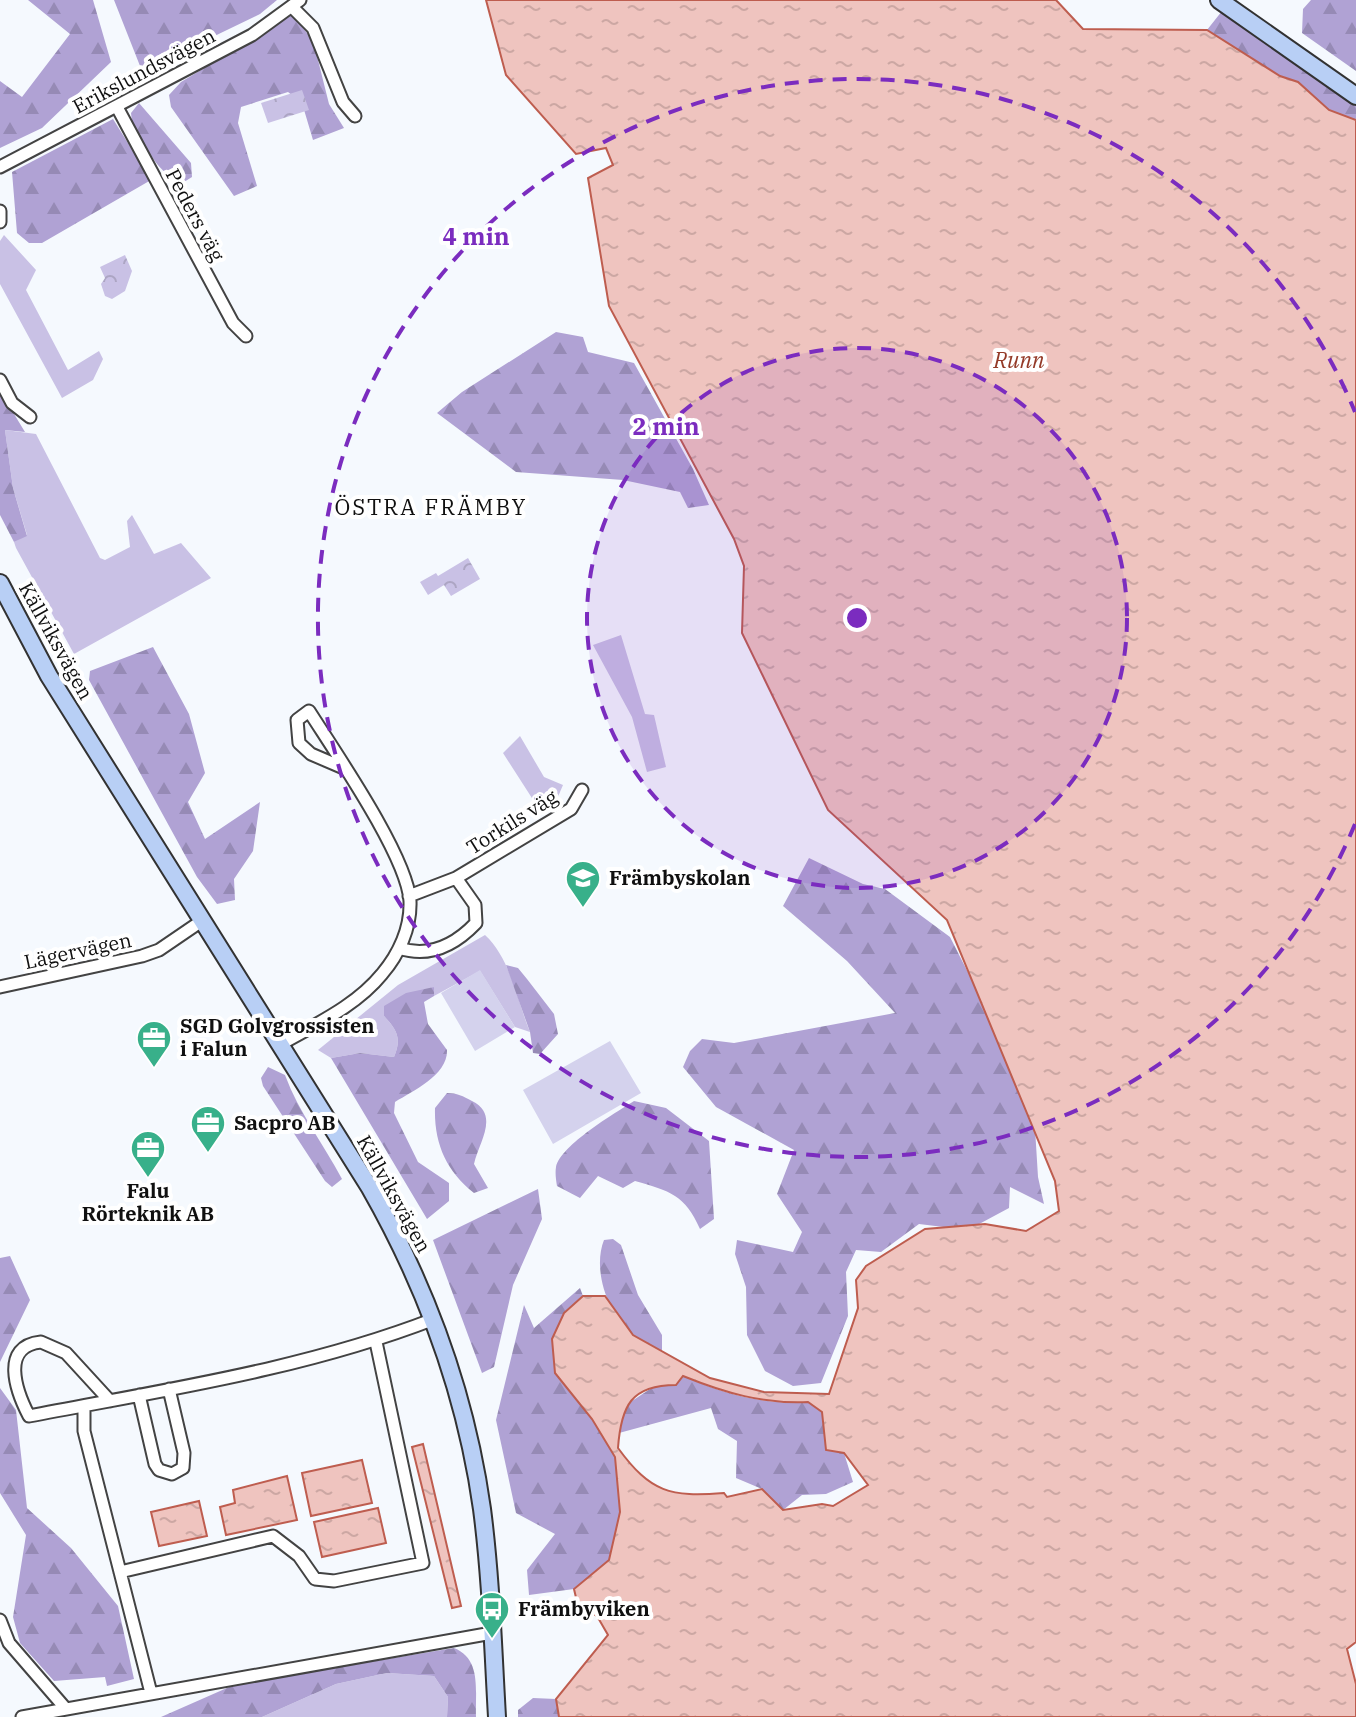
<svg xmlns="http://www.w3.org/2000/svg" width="1356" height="1717" font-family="'IBM Plex Serif',serif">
	<defs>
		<pattern id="forest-firs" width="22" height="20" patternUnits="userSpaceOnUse" patternTransform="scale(2)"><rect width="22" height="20" fill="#b0a2d4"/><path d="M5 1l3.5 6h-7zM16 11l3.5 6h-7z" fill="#968ab5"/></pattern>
		<pattern id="park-crowns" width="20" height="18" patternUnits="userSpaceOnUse" patternTransform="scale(2)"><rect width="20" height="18" fill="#c9c1e5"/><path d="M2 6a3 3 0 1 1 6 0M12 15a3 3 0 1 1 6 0" fill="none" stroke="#aca5c3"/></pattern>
		<pattern id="water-ripples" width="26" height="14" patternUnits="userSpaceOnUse" patternTransform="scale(2)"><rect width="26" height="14" fill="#efc4bf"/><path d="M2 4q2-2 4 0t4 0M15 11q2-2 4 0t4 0" fill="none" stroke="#cca7a3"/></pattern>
	</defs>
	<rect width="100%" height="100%" fill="#f5f9fe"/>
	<path fill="#c9c1e5" d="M4,235L36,270L26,290L68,370L99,351L103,359L93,380L62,398L0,284V241Z
		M5,430L36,434L100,558L105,560L130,547L127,521L132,515L154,554L181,543L211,578L74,654L16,548L14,542L27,535L13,488Z
		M621,635L645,714L654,715L666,767L647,772L632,717L593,645Z
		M520,736L544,777L563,785L557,799L539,809L503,753Z
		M485,935C511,959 517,1001 530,1032L515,1027L480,971L434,996V987L384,1016C397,1030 402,1038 394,1057L360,1053L331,1058L318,1050L398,985Z
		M387,1673L434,1676L448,1697L447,1717H262L336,1684Z"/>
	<path fill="url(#forest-firs)" d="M28,0H93L111,62L42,128L0,148V81L22,97L70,34Z
		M114,0H277L260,14L142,71Z
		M1311,0H1356V71L1302,33L1303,9Z
		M1222,11L1356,106V120L1329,110L1298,82L1280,77L1207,30Z
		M292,15L313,40L329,104L344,128L313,140L302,103L288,92L241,107L238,123L257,186L234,196L171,107L169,95L181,82Z
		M139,103L191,163L192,177L184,182C158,178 144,142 132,122L131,113Z
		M113,119L151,180L42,243H29L17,233L12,172Z
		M556,332L583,337L588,352L634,363L693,469L709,505L688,508L680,492L623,480L516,472L437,413L462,392Z
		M0,391L25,432L5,430L13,488L27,536L14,542L0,515Z
		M153,647L189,714L205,773L188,802L205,839L260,802L253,851L234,879L235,900L217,904L197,877L89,680L90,671Z
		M809,858L863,884L885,889L950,937L1019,1073L1034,1112L1038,1177L1044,1204L1010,1187L1009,1208L968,1230L919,1224L881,1252L856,1250L846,1272L848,1316L821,1383L793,1386L765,1371L747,1335L746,1287L735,1254L737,1240L793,1252L802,1232L777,1194L794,1150L716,1107L683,1067L690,1051L702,1039L734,1043L895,1013L847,961L783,906Z
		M506,965L518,968L527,979L554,1014L558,1034L540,1054L533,1053L530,1032Z
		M434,987V996L424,1002L428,1024L447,1050C448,1075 413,1091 395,1102L394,1113L418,1162L449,1183V1201L427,1219L331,1058L360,1053L394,1057C402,1038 397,1030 384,1016V1006L406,993Z
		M268,1067L285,1075C299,1113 323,1143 342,1179L332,1187L325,1181L263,1086L261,1078Z
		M447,1093C457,1093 463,1096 472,1101C500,1115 479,1142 474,1164L488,1188L474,1193C446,1171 434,1143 435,1108Z
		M634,1101L666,1108L709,1141L714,1219L700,1229C685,1195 670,1191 635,1181L623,1188L598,1176L580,1198L557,1186C556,1180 555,1173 556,1167C561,1145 615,1113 634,1101Z
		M538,1189L542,1219L513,1285L494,1367L482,1373L433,1240Z
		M613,1239L621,1245L638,1295L662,1335V1351C653,1347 642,1342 634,1336C608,1316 592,1270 604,1240Z
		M10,1256L30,1300L0,1362V1258Z
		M580,1288L583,1296L564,1313L555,1373L592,1419L615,1457L620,1512L609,1560L574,1589L529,1595L527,1570L555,1534L516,1513L496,1420L524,1305L534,1328Z
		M683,1376C724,1394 764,1405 808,1402L822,1412L826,1450L844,1453L853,1482L826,1494L802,1495L783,1510L762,1489L736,1478L737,1441L718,1429L711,1408L619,1433L626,1405L656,1385H676Z
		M0,1388L16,1410L27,1508L71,1548L118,1606L134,1679L107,1686L105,1677L54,1681L20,1643L13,1617L26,1535L0,1493Z
		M454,1648C482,1659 475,1691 476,1717H447L448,1697L434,1676L387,1673L336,1684L262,1717H161L236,1684Z
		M533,1698L556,1699L559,1717H518V1710Z"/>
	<path fill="url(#park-crowns)" d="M302,90L309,110L268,123L261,103Z
		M125,255L132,271L125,291L112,299L105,296L101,284L105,278L100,267Z
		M468,558L480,579L451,596L444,585L428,595L420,582L436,573L438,576Z"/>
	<path fill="#d4d2ed" d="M480,970L515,1027L475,1051L441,993Z
		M610,1041L641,1093L553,1144L523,1090Z"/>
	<path fill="url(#water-ripples)" stroke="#be5d4f" stroke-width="2" fill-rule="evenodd" d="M486,0H1056L1083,29L1207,30L1280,76L1298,82L1329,110L1356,120V1642L1347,1649L1356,1684V1717H559L556,1699L608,1635L597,1616L578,1606L574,1589L609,1560L620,1512L615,1457L592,1419L555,1373L552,1339L564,1313L583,1296H605L633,1335L710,1378L764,1392L829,1394L858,1308L856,1280L866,1266L925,1229L985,1224L1026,1231L1059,1211L1055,1181L947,920L828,810L742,633L744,566L734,539L609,306L588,178L613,165L606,148L576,154L506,75ZM683,1376C725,1393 763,1404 808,1402L822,1412L826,1450L844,1453L868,1485L833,1506L822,1504L783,1510L762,1489L727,1497L724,1493C670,1497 651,1493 618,1448C621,1406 631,1385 676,1385Z
		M423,1444L461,1606L452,1608L412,1447Z
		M362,1460L372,1503L311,1516L302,1473Z
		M287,1476L297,1520L226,1535L220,1507L235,1503L233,1490Z
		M199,1501L207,1536L159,1546L151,1512Z
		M378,1508L386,1543L322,1557L314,1522Z"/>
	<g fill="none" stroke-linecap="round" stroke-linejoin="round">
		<g stroke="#434343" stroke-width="15">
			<path id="street" d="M292,7L313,28L343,102L355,116
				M117,107L233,323L246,336
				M0,167L252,35L300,0
				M0,211V222
				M0,380L12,403L30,417
				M409,896L456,878L571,809L582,790
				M399,948C429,958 455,945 476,923L475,905L456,878
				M0,987L142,956L159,950L203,920
				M281,1044C316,1024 356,1006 382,974C399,954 411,928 410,901C407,856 335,752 309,711L297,720L299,743L311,754L346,769
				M139,1395L155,1464L159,1470L172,1474L183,1468L184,1453L169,1389
				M110,1401L66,1353L41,1342C0,1346 16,1391 29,1416C164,1390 305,1369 434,1319
				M84,1406V1431L151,1693
				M120,1572L273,1536L299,1556L315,1579L334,1581L423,1563L376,1342
				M0,1620L9,1643L66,1709
				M22,1717L492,1633"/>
		</g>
		<g stroke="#323232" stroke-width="20">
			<path id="secondary" d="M1219,0L1356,96
				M0,583L49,676L370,1188C427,1288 466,1395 482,1509C491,1578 493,1648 497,1717"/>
		</g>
		<use href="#street" stroke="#fff" stroke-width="11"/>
		<use href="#secondary" stroke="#b8cff5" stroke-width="16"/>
	</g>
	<circle cx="857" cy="618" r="270" fill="#7b2cbf" fill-opacity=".12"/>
	<g fill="none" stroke="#7b2cbf" stroke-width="4" stroke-dasharray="14 10">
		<circle cx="857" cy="618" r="270"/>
		<path d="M1355 824A539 539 0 1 1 1355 412"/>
	</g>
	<defs>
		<g id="school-pin" transform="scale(1.8)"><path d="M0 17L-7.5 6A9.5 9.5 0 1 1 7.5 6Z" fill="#38b08a" stroke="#fff"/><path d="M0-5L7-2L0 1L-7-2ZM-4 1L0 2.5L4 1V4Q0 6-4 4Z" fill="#fff"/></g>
		<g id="office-pin" transform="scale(1.8)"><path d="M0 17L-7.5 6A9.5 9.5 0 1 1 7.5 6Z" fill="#38b08a" stroke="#fff"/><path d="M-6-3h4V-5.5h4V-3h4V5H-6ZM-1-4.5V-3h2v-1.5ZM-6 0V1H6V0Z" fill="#fff"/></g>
		<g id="bus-pin" transform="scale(1.8)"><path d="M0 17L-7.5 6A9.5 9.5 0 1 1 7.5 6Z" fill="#38b08a" stroke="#fff"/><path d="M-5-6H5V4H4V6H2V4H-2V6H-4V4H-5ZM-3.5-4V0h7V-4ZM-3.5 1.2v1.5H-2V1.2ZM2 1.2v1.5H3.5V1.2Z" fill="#fff"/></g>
	</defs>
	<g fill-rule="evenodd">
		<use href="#school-pin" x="583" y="878"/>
		<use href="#office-pin" x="154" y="1038"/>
		<use href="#office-pin" x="208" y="1123"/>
		<use href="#office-pin" x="148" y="1148"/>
		<use href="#bus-pin" x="492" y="1609"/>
	</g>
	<g text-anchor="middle" stroke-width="8" stroke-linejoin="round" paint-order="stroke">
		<g font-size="20" fill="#101010" stroke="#fff">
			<text transform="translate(144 71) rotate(-28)" y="7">Erikslundsvägen</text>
			<text transform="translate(195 215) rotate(62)" y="7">Peders väg</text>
			<text transform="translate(56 641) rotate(61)" y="7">Källviksvägen</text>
			<text transform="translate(512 822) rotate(-32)" y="7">Torkils väg</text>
			<text transform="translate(78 951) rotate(-12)" y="7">Lägervägen</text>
			<text transform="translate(394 1194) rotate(61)" y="7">Källviksvägen</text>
		</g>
		<g font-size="20" font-weight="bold" fill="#101010" stroke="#fff" text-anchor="start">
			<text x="609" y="885">Främbyskolan</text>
			<text x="180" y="1033">SGD Golvgrossisten<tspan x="180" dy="23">i Falun</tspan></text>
			<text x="234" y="1130">Sacpro AB</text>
			<text x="148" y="1198" text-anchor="middle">Falu<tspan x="148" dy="23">Rörteknik AB</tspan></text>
			<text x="518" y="1616">Främbyviken</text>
		</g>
		<g font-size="22" font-style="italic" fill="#943a28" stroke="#fff">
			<text x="1019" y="368">Runn</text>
		</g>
		<g font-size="22" letter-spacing="2" fill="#101010" stroke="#fff">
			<text x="431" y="515">ÖSTRA FRÄMBY</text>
		</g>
	</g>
	<circle cx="857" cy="618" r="12" fill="#7b2cbf" stroke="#fff" stroke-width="4"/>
	<g font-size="24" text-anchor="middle" font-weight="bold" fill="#7b2cbf" stroke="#fff" stroke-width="8" stroke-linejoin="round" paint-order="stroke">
		<text x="476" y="245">4 min</text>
		<text x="666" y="435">2 min</text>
	</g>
</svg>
